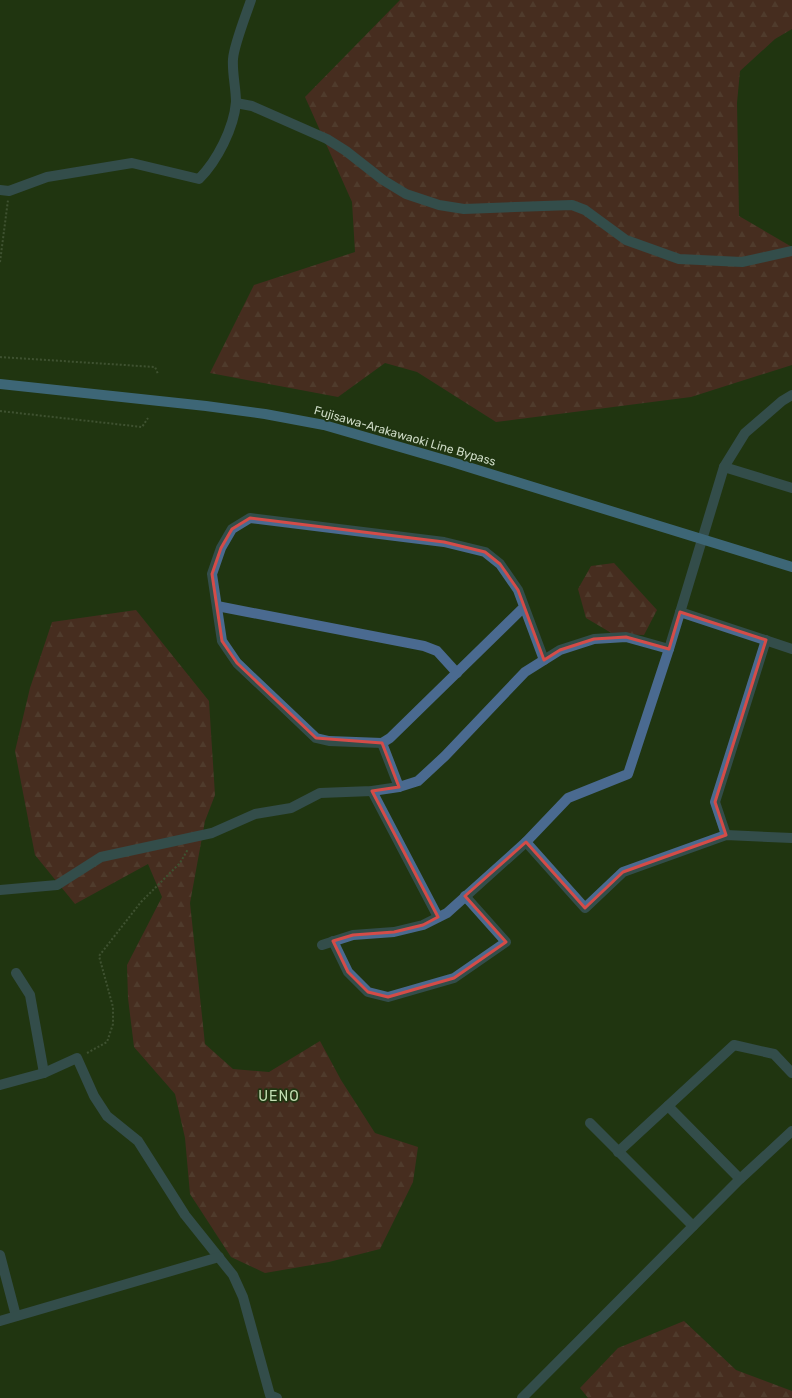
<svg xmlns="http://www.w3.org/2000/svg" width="792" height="1398" viewBox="0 0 792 1398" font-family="Rubik,sans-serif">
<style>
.forest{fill:url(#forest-firs)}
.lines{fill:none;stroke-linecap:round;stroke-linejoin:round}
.path{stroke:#637557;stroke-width:2;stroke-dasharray:2 2;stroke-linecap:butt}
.minor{stroke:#4a6a90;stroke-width:10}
.major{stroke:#5fa3f2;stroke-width:10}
.marked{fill:none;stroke:#d44c48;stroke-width:3;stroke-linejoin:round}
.labels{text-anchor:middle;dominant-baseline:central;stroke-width:3.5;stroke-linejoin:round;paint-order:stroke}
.street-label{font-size:12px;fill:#cedbc6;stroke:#203511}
.quarter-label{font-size:14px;letter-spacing:1px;fill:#c3deb3;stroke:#203511}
</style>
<defs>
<pattern id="forest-firs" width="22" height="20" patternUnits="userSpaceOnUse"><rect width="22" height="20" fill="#742432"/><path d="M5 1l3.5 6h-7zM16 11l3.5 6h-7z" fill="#87434e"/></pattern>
</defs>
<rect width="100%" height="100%" fill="#203511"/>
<g class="forest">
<polygon points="400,0 792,0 792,29 775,39 740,71 737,103 739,216 792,247 792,365 691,397 496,422 417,372 385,363 338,397 210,373 254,285 355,252 352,202 305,97"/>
<polygon points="614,563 657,610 644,635 613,634 586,618 578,589 591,566"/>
<polygon points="136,610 209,701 215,795 205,821 190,903 205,1044 233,1069 269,1072 320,1041 341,1080 375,1133 418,1147 413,1182 380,1249 329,1262 265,1273 231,1257 190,1194 185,1138 175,1094 134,1047 128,998 127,965 162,897 148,864 75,904 35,855 15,751 30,688 52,622"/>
<polygon points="684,1321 736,1370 792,1391 792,1398 588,1398 580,1388 618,1348"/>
</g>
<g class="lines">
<g class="path">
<polyline points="0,262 8,200"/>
<polyline points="0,357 155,367 158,374"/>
<polyline points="0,411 142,427 148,418"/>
<polyline points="87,1053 107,1042 113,1024 113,1007 99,956 141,902 180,863 188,849"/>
</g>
<g class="minor">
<polyline points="236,103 252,106 327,139 346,151 383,180 406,194 439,205 464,209 572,205 585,210 626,240 679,259 742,262 792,251"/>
<path d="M0,190L9,191L47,177L132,163L199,179C217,161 234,128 236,102C236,88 232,73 233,59C234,45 246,15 251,0"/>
<polyline points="724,467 792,488"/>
<polyline points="217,606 424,646 437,651 457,673"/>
<polyline points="524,607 390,738 382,743 329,741 316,738 237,663 222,641 212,574 221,548 232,529 250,518 444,542 485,552 500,564 518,590 544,660"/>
<polyline points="680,612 792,649"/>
<polyline points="382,743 399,787"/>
<polyline points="372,791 438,917"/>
<polyline points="726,835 715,802 766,640"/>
<polyline points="526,842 585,908 623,872 726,835 792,838"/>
<polyline points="0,890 57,885 101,857 212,833 255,814 291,808 320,793 372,791 399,787 418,781 445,756 525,672 560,650 594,639 626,637 669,649"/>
<polyline points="333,941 348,972 368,992 388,997 454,978 506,942 465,896"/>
<polyline points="322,945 353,935 394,932 423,925 447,913 526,842 568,798 628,774 669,649 724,467 745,433 782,401 792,395"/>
<polyline points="16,973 30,995 44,1073"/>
<polyline points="0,1085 44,1073 77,1058 94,1096 107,1116 138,1141 185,1215 233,1275 243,1297 270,1395 277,1398"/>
<polyline points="668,1106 740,1179"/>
<polyline points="590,1123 693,1226"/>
<polyline points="618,1152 734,1045 774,1054 792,1073"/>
<polyline points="0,1255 16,1316"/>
<polyline points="0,1321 219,1257"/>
<polyline points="522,1398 740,1179 792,1131"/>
</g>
<polyline class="major" points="0,384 206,406 265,414 324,425 452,462 792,567"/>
</g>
<path d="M0 0H792V1398H0ZM250,518L444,542L485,552L500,564L518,590L544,660L560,650L594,639L626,637L669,649L680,612L766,640L715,802L726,835L623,872L585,908L526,842L465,896L506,942L454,978L388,997L368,992L348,972L333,941L353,935L394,932L423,925L438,917L372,791L399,787L382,743L316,738L237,663L222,641L212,574L221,548L232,529Z" fill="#203511" fill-opacity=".55" fill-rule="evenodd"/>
<path class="marked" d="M250,518L444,542L485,552L500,564L518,590L544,660L560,650L594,639L626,637L669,649L680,612L766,640L715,802L726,835L623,872L585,908L526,842L465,896L506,942L454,978L388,997L368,992L348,972L333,941L353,935L394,932L423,925L438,917L372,791L399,787L382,743L316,738L237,663L222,641L212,574L221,548L232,529Z"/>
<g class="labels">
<g class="street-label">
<text transform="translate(405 436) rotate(16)">Fujisawa-Arakawaoki Line Bypass</text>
</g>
<g class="quarter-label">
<text x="279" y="1096">UENO</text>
</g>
</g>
</svg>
